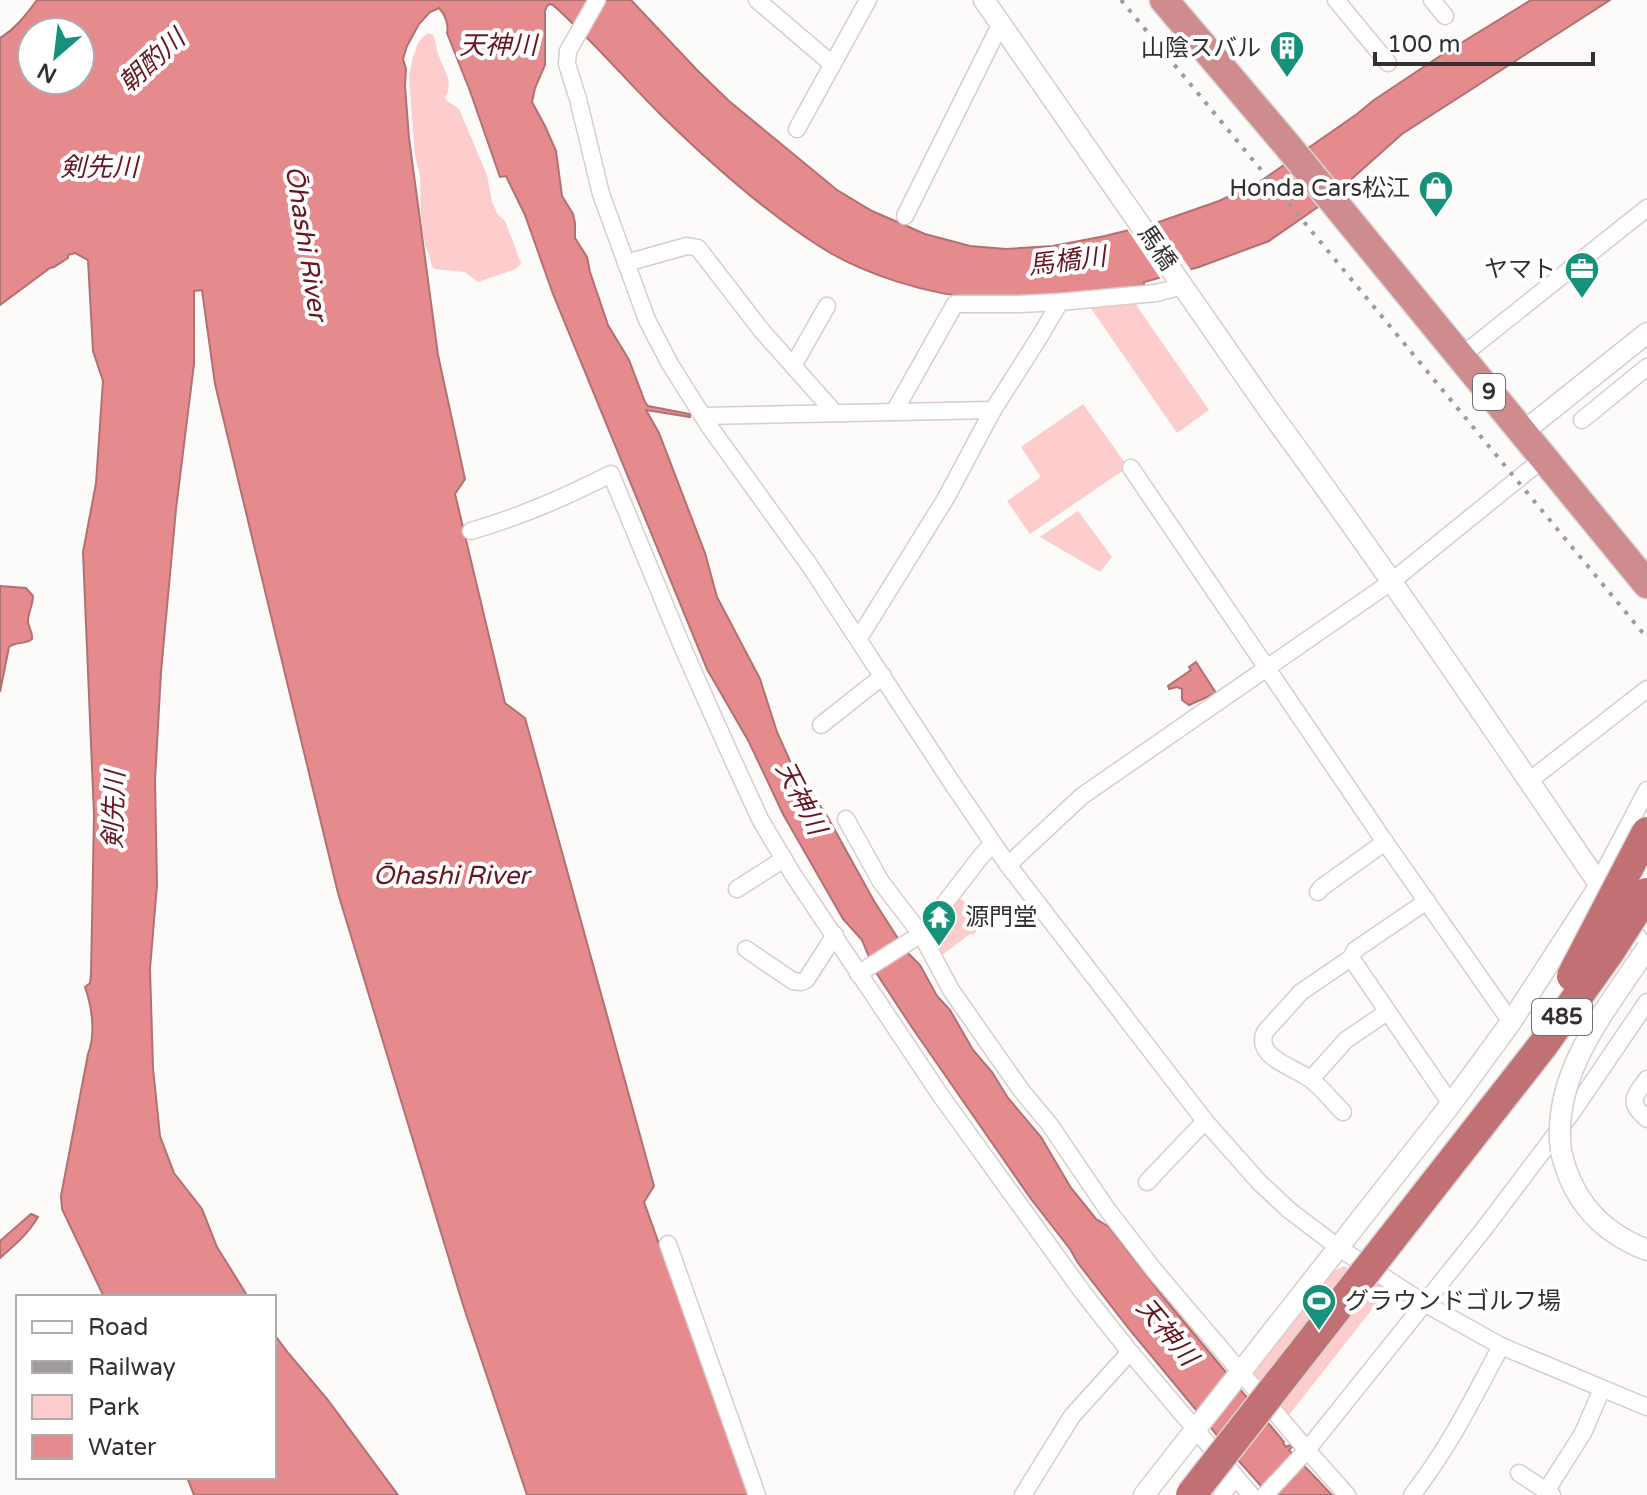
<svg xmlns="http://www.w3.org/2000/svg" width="1647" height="1495" viewBox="0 0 1647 1495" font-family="'Varela Round','Noto Sans JP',sans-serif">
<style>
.green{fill:#fdcccc}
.water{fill:#e68b8d;stroke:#b17071;stroke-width:2;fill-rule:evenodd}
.pier{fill:#fdfafa}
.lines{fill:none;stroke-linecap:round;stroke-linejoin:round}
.minor-casing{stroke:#dbcccc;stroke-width:19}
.tertiary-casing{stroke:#dbcccc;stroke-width:23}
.trunk-casing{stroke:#d7d6d5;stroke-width:31}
.minor{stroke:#fff;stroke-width:16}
.tertiary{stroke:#fff;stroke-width:20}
.trunk{stroke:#ce8c8f;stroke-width:28}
.rail{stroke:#9f9b9b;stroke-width:4;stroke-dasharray:4 8;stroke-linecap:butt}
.tertiary-bridge-casing{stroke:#dbcccc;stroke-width:23;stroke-linecap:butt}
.motorway-bridge-casing{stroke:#d7d6d5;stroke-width:33;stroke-linecap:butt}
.tertiary-bridge{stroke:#fff;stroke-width:20}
.motorway-bridge{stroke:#c17073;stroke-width:30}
.labels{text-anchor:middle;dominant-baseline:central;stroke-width:8;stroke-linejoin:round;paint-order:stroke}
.shield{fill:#fff;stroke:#726e6d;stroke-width:2}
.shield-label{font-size:22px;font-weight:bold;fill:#35302f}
.poi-label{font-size:24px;fill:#35302f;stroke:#fff;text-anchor:end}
.street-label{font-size:24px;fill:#35302f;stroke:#fff}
.water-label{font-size:26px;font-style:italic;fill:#681721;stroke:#fff}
</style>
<rect width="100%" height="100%" fill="#fdfafa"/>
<g class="green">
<path d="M428,33L433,35C436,41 436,48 438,54C443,68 455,83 445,97L446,100L459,109L487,175L492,202L498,215L505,221L521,263L516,269L478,282L465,272L435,269L432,267L429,254L425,245L421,218L420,175L415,156L410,91L409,76L413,57L418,43L423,37Z"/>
<polygon points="1134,302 1209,410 1177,433 1090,307"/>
<polygon points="1083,404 1128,467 1030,534 1007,501 1041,477 1021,447"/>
<polygon points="1078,511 1112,557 1100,572 1040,537"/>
<polygon points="960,898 986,920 973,935 970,934 937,959 929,938"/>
<polygon points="1344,1266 1388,1289 1285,1420 1250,1374 1329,1273"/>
</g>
<g class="water">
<path d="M37,0H631L697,70L729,101L837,190L872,211L925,234L970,246L1006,249L1053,246L1105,236L1153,224L1219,201L1258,183L1357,114L1374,100L1443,54L1531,0H1610L1402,134L1328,200L1269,241L1199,267L1144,282V285C1106,291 1067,294 1029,296C1013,297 996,299 980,298C929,295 862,274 819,246C764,211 707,160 660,114C624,78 591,39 553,5L550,4L547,6L545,11V65L535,88L532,102L545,126L556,151L562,196L573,214L575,223V238L587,257L590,272L608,325L629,360L645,402L648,406L690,414V417L646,410L659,433L705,553L717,597L760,679L777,732L790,761L827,816L874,901L906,951L920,965L937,996L950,1010L973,1050L992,1072L1008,1098L1041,1137L1071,1188L1096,1219L1109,1227L1165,1299L1284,1442L1283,1443L1286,1447L1292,1444L1293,1446L1289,1450L1332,1495H1269L1230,1451L1129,1329L1078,1263L1070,1249L1031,1199L911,1026L875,971L862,940L843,919L783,814L749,742L707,669L553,294L525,215L506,176L500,177L470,91L447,33C449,25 445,14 439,8L430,12L419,24L407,46L403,59L406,69L405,86L409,138L438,355L465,479L455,494L505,703L525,718L654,1186L644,1202L749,1495H527L463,1305L338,893L215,384L202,290L194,291V364L176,509L161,672L155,780L157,885L150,969L153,1068L160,1136L174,1173L202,1209L217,1247L248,1297H104L62,1209L61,1196L88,1054C96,1034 92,1007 85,987L90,983L91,974L94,815L83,552L96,483L103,381L93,351L88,260L75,253L68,255V258L54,267L50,268L0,305V38C15,29 26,15 37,0ZM32,32H80V80H32Z"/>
<path d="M0,586L26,588L33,596C33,605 28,613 28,621C28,628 33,631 32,639C25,645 16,641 9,647L0,692Z"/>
<polygon points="1196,662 1216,693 1189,705 1182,700 1182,689 1177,687 1169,689 1168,686 1191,670 1189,667"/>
<path d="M31,1214L38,1217C28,1234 15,1245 0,1258V1241Z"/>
<polygon points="274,1334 289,1354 328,1400 398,1495 194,1495 187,1477 274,1477"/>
</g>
<polygon class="pier" points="1155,219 1193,273 1162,281 1125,226"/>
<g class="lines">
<g class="minor-casing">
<g id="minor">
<polyline points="597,0 568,51 567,64 578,99 601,194 647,320 670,364 709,426 810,566 952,783 1008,865 1205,1121 1259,1182 1289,1210 1339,1248 1424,1303 1501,1346 1647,1407"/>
<polyline points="757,0 832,64"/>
<polyline points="1336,0 1388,63"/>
<polyline points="1432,0 1445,16"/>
<polyline points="797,129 868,0"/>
<polyline points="905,216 1001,23"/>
<polyline points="626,263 687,246 698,248 762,331 835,413"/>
<polyline points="1460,357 1647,208"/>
<polyline points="793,366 827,306"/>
<polyline points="894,412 955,304 1020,304 1060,302"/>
<polyline points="704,416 993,410"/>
<polyline points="1582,420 1647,367"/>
<polyline points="1131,468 1385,842 1511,1022"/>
<path d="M471,531C522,516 563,498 611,474L682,646L726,745L760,819L792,873L941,1096L1084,1294L1130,1352L1251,1495"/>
<polyline points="859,638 946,498 993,410 1040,336 1060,302 1156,293 1184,286"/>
<polyline points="821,725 883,676"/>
<polyline points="1529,781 1647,689"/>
<polyline points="846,819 881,882 921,934 951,990 1021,1090 1050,1125 1107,1209 1154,1270 1307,1450 1347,1495"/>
<polyline points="1008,865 1082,796 1391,582 1544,458"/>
<polyline points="1598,883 1647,790"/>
<polyline points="737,889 784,859"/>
<polyline points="1318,892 1321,888 1385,842"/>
<polyline points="746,949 793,981 801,982 806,980 835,935"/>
<polyline points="1351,958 1451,1104"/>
<polyline points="858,974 921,934 982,855 993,844"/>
<polyline points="1311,1079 1346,1040 1387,1012"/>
<path d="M1647,1079C1633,1098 1628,1102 1647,1119"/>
<path d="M1343,1112C1332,1101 1322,1088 1310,1079C1294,1067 1254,1057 1265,1032L1301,992L1351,958L1355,950L1427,901"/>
<polyline points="1147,1182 1205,1121"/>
<polyline points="668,1244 757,1495"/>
<polyline points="1519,1473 1546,1491"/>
<polyline points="1023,1495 1072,1416 1130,1352"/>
<polyline points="1222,1495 1235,1477"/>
<polyline points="1265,1495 1307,1450 1484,1229 1573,1111 1647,1002"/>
<path d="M1412,1495C1448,1449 1474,1397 1501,1346"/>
<polyline points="1552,1495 1546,1491 1583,1433 1602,1389"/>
</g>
</g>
<g class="tertiary-casing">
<g id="tertiary">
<path d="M984,0L1268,409C1399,587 1522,772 1647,954"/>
<polyline points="1523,432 1647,333"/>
<path d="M1561,1151C1572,1200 1600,1232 1647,1250"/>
<polyline points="1144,1495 1451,1104 1511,1022 1600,885"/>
</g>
</g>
<g class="trunk-casing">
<polyline id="trunk" points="1164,0 1287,145 1647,584"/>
</g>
<use href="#minor" class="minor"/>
<use href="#tertiary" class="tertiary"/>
<use href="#trunk" class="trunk"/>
<polyline class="rail" points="1121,0 1647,638"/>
<g class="tertiary-bridge-casing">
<path id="tertiary-bridge" d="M1561,1151C1551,1073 1607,1009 1647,948"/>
</g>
<g class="motorway-bridge-casing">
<g id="motorway-bridge">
<polyline points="1572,976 1647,832"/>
<polyline points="1191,1495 1543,1045 1610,951 1647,893"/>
</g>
</g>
<use href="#tertiary-bridge" class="tertiary-bridge"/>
<use href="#motorway-bridge" class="motorway-bridge"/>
</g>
<defs>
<g id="building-pin" transform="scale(1.8)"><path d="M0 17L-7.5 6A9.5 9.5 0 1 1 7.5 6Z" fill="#159279" stroke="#fff"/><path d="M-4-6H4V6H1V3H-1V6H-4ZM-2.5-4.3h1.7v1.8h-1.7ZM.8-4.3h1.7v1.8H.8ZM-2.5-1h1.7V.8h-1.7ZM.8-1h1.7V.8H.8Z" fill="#fff"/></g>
<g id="shop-pin" transform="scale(1.8)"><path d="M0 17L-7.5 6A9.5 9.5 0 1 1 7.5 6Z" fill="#159279" stroke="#fff"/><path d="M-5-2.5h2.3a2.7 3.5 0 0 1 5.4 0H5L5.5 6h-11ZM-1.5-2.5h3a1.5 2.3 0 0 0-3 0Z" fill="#fff"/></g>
<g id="office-pin" transform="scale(1.8)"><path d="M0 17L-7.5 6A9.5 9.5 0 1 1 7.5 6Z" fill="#159279" stroke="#fff"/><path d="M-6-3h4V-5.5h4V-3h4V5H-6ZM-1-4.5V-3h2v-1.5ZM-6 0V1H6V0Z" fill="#fff"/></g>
<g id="temple-pin" transform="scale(1.8)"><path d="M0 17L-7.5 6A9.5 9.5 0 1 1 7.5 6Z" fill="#159279" stroke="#fff"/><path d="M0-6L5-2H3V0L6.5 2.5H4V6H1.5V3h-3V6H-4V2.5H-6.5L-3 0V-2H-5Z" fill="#fff"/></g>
<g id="stadium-pin" transform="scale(1.8)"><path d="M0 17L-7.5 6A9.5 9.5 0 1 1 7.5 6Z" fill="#159279" stroke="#fff"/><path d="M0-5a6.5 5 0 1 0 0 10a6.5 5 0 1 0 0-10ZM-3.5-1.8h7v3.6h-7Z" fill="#fff"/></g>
</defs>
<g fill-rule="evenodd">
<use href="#building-pin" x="1287" y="48"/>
<use href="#shop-pin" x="1436" y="188"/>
<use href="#office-pin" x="1582" y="269"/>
<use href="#temple-pin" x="939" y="917"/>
<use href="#stadium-pin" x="1319" y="1301"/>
</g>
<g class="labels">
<g class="shield">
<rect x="1473" y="374" width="32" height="36" rx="6"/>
<rect x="1532" y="999" width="60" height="36" rx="6"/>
</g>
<g class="shield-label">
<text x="1489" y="392">9</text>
<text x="1562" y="1017">485</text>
</g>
<g class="poi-label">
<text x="1261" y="48">山陰スバル</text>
<text x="1410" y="188">Honda Cars松江</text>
<text x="1556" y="269">ヤマト</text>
<text x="965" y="917" text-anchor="start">源門堂</text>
<text x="1345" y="1301" text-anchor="start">グラウンドゴルフ場</text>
</g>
<g class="street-label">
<text transform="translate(1157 248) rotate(56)">馬橋</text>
</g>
<g class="water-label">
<text x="498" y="45">天神川</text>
<text transform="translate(152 61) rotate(-42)">朝酌川</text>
<text x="99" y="167">剣先川</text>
<text transform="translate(306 243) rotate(81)">Ōhashi River</text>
<text transform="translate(1067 261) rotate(-7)">馬橋川</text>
<text transform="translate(801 798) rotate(63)">天神川</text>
<text transform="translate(114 810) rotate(-88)">剣先川</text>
<text x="451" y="875">Ōhashi River</text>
<text transform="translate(1167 1332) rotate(50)">天神川</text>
</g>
</g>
<rect x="16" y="1295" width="260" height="184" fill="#ffffff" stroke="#aeacac" stroke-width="2"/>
<rect x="32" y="1321" width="40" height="12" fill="#ffffff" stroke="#aeacac" stroke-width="2"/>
<text x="88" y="1335" font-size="24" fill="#35302f">Road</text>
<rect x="32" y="1361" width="40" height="12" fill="#9f9b9b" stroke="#aeacac" stroke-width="2"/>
<text x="88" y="1375" font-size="24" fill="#35302f">Railway</text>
<rect x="32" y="1395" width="40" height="24" fill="#fdcccc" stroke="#aeacac" stroke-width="2"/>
<text x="88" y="1415" font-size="24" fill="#35302f">Park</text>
<rect x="32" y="1435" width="40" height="24" fill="#e68b8d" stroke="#aeacac" stroke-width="2"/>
<text x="88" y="1455" font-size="24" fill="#35302f">Water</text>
<g transform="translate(56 56) rotate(208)"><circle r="38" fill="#ffffff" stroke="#aeacac" stroke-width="2"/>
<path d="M0-6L14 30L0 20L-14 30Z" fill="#159279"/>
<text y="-12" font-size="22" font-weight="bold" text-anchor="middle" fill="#35302f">N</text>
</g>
<path d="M1375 52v12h218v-12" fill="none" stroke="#35302f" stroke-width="4"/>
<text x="1387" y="52" font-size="24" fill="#35302f" stroke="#ffffff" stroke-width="6" paint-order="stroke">100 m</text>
</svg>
